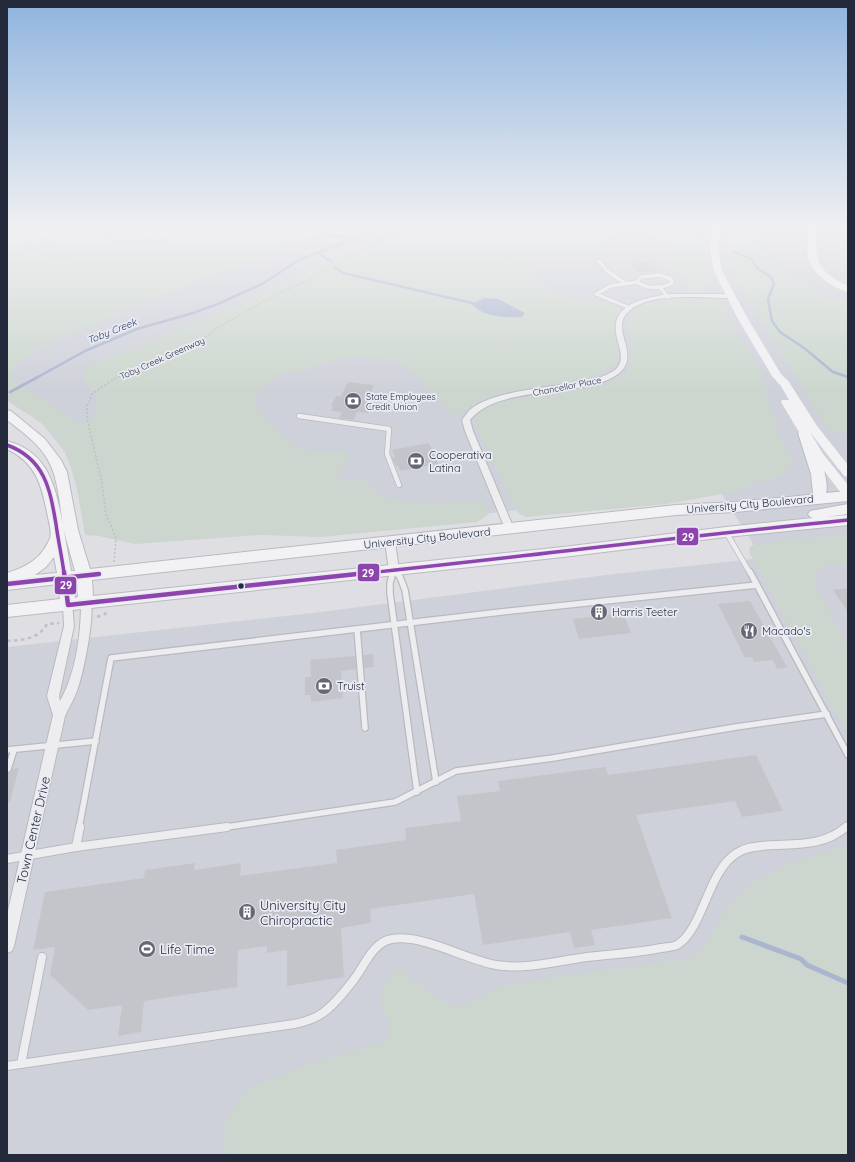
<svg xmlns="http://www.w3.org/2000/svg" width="855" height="1162" viewBox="0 0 855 1162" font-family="Quicksand,sans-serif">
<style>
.built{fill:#cfd1da}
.green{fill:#ccd6ce}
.water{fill:#aab5d0}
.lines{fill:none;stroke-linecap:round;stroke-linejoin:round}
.stream-far2{stroke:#aab5d0;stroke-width:2.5}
.stream-far1{stroke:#aab5d0;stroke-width:3}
.stream{stroke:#aab5d0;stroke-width:5}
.building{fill:#c4c5ca}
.lane-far3-casing{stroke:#b9babf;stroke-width:5}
.lane-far2-casing{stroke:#b9babf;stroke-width:6}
.lane-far1-casing{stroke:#b9babf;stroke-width:8}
.lane-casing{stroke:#b9babf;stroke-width:10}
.street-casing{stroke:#b9babf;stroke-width:2}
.primary-casing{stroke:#babbc1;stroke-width:2}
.path-far1{stroke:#bfbfc5;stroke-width:1.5;stroke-dasharray:2 2;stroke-linecap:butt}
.path{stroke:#bfbfc5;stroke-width:2.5;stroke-dasharray:3.5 3.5;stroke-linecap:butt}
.lane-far3{stroke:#ededf0;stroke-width:3.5}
.lane-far2{stroke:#ededf0;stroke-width:4.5}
.lane-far1{stroke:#ededf0;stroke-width:5.5}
.lane{stroke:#ededf0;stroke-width:8}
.street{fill:#ededf0;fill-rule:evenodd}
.secondary{fill:#f2f2f4;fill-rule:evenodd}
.primary{fill:#f2f2f4;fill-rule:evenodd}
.bus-1-far1-casing{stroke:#eaecf4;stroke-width:6}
.bus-1-casing{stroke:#eaecf4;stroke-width:8}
.bus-1-far1{stroke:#8e44ad;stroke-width:3.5}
.bus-1{stroke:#8e44ad;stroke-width:4.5}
.bus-dot{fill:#25293c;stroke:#eaecf4;stroke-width:1.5}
.labels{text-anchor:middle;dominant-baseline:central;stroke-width:3.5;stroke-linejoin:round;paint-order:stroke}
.far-street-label{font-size:9px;fill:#25293c;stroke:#eaecf4}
.far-poi-label{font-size:9px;fill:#25293c;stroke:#eaecf4;text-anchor:start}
.far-water-label{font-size:10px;font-style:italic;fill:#2e4071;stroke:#eaecf4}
.poi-label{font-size:11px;fill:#25293c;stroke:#eaecf4;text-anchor:start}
.street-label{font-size:11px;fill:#25293c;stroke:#eaecf4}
.near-street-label{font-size:13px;fill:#25293c;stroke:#eaecf4}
.near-poi-label{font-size:13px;fill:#25293c;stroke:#eaecf4;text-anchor:start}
.line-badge{stroke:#eaecf4;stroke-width:1.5}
.badge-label{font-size:11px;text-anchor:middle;font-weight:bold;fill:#fff}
</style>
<rect width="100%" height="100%" fill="#dedee3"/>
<polygon class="built" points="9,229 848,229 848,1136 828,1155 7,1155 7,647 313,613 606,575 762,558 721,493 537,508 445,518 135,539 7,380 7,231"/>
<g class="green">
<path d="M7,229H328C251,260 173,290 97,323C73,334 26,352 10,372L14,382L42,398L75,422L84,423L93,419L97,411L96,396L85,382L83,373L92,366L225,310L355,248L400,234L408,229H490L499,234L510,236L552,229H624V230L612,235L607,240V248L601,251L542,254C536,256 528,257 530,265C533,281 560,297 575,300C582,301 589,299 596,299C604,299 616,306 622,310C621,315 616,318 615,323C613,335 622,349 618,360C609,382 518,388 493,395C480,398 468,408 457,416L453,415L405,365L391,360L358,356L338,358L303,371L281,373L260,390L255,400C264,417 283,442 302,449C315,454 332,451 346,452L351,457C348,465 340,467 337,475L346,482L357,481L360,477H366C370,484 374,493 381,496C402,506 456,502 480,501L484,503L488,515L477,522L320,537L261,535L135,544L99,536L85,535C79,503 76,465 56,438C46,423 22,411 7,401Z"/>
<path d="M646,229H706C702,248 706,265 714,283L705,286L701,292L690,290L686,286L684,277L672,270L677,265L676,258L658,235Z"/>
<polygon points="732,229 754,229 753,233 767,258 796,280 826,296 848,302 848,431 831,433 741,289 725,250"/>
<polygon points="714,299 720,302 761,374 780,437 793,462 793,466 783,475 733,492 667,504 526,517 518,513 475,425 474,419 477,412 487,406 512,400 596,387 615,380 627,372 632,362 633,352 626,329 629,318 637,308 648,303 666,300"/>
<polygon points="848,534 848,566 828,564 816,572 815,583 848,647 848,735 749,552 750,546 756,544"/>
<polygon points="848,846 848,1155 225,1155 224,1127 237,1102 255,1086 294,1070 387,1040 391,1031 379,996 392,971 400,970 446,1003 459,1007 501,987 548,978 687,959 701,952 725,910 752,882 797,861"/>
</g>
<path class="water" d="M484,298L498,299L525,313L522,317C507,318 482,317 472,304Z"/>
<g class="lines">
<g class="stream-far2">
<polyline points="314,229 333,236 360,237"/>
<polyline points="688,229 701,236"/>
<polyline points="734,252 752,259 757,268 771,277 774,284 768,299 772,321 780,332 804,348 833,372 848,377"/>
<polyline points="318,253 332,262"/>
<polyline points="335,267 343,273 476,304"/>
<polyline points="36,378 85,351 137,329 193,313 218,304 262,284 299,260 378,229"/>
</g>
<polyline class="stream-far1" points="10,392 38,377"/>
<polyline class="stream" points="742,937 801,959 807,965 848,983"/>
</g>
<g class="building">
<polygon points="652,262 659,271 637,272 631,263"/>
<polygon points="348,382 374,385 370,397 375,397 368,413 357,412 354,420 339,418 342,412 331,411 333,406 331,406 336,396 341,396"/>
<polygon points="429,443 438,464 400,471 398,466 396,466 392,457 395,457 392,450"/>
<polygon points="848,588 848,612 833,590"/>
<polygon points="750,601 787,667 777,669 773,660 754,662 752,657 745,658 718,604"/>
<polygon points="623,613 631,633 579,639 573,619"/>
<polygon points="373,654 374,667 364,668 363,655"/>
<polygon points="355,656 356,669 341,671 343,698 311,702 311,695 305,695 305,677 311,677 310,660"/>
<polygon points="756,755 783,811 742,817 735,801 636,815 672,918 591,930 595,945 574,948 570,932 483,945 474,894 370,909 371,923 341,928 344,977 287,986 287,950 267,953 267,946 238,950 237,987 144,1001 141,1032 118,1036 122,1005 88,1010 50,975 55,947 33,950 45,892 144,878 145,870 195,863 194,870 241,863 240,876 337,863 336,850 406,840 405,828 461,821 457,796 500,791 498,781 605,767 608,775"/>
<polygon points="19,768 10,802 7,802 7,773 11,772 13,769"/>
</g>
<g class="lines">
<g class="lane-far3-casing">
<g id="lane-far3">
<polyline points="599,261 607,271 625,283"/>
<path d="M660,275L671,279L672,283C661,289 647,289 637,282L641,277Z"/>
<polyline points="659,286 668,297"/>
<polyline points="630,308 596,294 611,286 637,282"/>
</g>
</g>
<g class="lane-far2-casing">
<g id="lane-far2">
<polyline points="299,416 389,429 387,454 399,485"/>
<polyline points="726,532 750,573"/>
<polyline points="393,573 394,570 397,573"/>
</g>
</g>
<g class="lane-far1-casing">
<g id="lane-far1">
<polyline points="393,572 390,583 390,593 417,792"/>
<polyline points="396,572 400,577 405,590 436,782"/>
<polyline points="750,572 848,755"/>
<polyline points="357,629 365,728"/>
<polyline points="7,750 96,741"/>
<polyline points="8,769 14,750"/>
<polyline points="79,828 111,658 501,612 757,585"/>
<polyline points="220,828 395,802 456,771 553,758 736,727 827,714"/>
<polyline points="844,828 848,825"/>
</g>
</g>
<g class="lane-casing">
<g id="lane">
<polyline points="76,847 80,827"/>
<polyline points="7,859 76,847 227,827"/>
<polyline points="21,1064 42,957"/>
<path d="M7,1066L294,1024C305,1022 315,1019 324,1012C336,1003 346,990 355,978C365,965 373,942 392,939C423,934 464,959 496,965C526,970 557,961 587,957C612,954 637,953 661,948C666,947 673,947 677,945C703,930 708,870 737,853C744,848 753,847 762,846C791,843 822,848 846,827"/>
</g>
</g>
<g class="street-casing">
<g id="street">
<path d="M670,294H731L734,296L731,298C702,298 649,291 628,312C607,332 652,363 605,381C568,396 496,387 470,420L473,431L514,529L512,531H506L465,431L462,420C465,416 468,411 472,408C496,391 545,388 574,383C583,382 593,381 601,377C608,374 617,371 620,363C623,353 617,342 616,333C611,303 648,297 670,294Z"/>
<polygon points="390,539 395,542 399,570 397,573 391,573 389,570 385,542"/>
<path d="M86,598L90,599C96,612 83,676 77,691C74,699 69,707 65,716L14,946L12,951L7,953V915L53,715L47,696L64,626L63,605L64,602H72L74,626L59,696L60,701C76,673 81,634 81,602L82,599Z"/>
</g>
</g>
<g class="primary-casing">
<g id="primary">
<path d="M7,410L11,411L45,439L61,460L67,472L78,530L90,569L676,505L735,502L809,495L813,493L811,474L798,433L800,430H808L810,433C816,449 830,477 826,493L848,491V501L735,512L676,515L92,580L93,596L563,547L726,527L813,518L810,517L808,514L810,511L848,504V514L825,517L848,515V525L726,537L563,557L7,617V605L60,599L58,584L7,590V573C27,567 42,558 50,538C52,532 49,523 48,517C42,487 37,463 7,449V441C49,452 56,488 63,526C60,507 58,478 49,462C40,444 22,432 7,420ZM64,531L75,571H71ZM54,557L57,573L35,575L46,567ZM73,582H77L78,597L75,598Z"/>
<polygon points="846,466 848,466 848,476 843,475 840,470 841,467"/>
</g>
</g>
<g class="path-far1">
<polyline points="39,229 29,237 26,243 29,249 48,253 65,260 68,257 67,254 43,246 48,235 54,229"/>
<path d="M88,229L82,234L110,236L113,241C129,243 145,238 162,241L174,234L213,232L216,229"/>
<polyline points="114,562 116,538 106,514 101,478 87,419 87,406 92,394 114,379 201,341 219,327 257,305 288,289 310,280 329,267 404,229"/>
</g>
<g class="path">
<polyline points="97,617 105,614 107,611"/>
<path d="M7,641C23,640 39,639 47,624L59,623"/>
</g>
<use href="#lane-far3" class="lane-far3"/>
<use href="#lane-far2" class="lane-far2"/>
<use href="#lane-far1" class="lane-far1"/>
<use href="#lane" class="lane"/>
<use href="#street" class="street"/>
<g class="secondary">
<polygon points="712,229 720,229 718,248 722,271 748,319 781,374 789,382 817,426 848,465 848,477 844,476 810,432 823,454 848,485 848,498 844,497 815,459 781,402 782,400 789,400 781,386 772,376 738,319 714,271 710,248"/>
<path d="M808,229H816C816,262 816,270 848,286V292C834,288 814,276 809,261C806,251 808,239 808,229Z"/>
</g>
<use href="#primary" class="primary"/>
<g class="bus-1-far1-casing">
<g id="bus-1-far1">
<path d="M7,445C45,459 50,489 56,524C58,540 62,557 64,573"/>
<path d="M367,573C527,556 687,536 848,520"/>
</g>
</g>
<g class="bus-1-casing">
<g id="bus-1">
<polyline points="64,572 68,605 376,572"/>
<polyline points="7,584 99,574"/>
</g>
</g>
<use href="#bus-1-far1" class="bus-1-far1"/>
<use href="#bus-1" class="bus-1"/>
</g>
<linearGradient id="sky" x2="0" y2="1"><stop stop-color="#8fb4de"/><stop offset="0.58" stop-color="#f0f0f2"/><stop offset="1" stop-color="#f0f0f2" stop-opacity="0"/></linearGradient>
<rect width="855" height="392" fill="url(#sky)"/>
<defs>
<g id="bank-disc" transform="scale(0.9)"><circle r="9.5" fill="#666876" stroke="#eaecf4"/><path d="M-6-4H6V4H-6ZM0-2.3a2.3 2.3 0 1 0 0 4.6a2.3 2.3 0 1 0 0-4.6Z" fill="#fff"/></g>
<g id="building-disc" transform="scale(0.9)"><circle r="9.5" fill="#666876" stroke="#eaecf4"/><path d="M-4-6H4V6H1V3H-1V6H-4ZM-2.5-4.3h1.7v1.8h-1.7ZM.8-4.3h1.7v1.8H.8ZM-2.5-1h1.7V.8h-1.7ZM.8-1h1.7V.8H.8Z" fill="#fff"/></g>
<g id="restaurant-disc" transform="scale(0.9)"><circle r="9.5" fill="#666876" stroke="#eaecf4"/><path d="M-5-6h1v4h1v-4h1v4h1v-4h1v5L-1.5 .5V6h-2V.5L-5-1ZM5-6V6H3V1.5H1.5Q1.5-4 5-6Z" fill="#fff"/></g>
<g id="stadium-disc" transform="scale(0.9)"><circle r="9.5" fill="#666876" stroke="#eaecf4"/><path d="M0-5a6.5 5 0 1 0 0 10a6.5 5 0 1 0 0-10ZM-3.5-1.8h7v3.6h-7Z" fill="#fff"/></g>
</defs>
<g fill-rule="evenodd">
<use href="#bank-disc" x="353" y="401"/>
<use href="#bank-disc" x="416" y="461"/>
<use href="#building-disc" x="599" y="612"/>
<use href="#restaurant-disc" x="749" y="631"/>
<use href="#bank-disc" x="324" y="686"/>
<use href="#building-disc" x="247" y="912"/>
<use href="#stadium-disc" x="147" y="949"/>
</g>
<circle class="bus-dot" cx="241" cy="586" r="3.5"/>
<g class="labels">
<g class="far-street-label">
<text transform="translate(162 358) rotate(-24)">Toby Creek Greenway</text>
<text transform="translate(567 386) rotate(-11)">Chancellor Place</text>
</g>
<g class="far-poi-label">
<text x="366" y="396">State Employees<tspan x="366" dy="10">Credit Union</tspan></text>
</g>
<g class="far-water-label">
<text transform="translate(112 331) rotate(-22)">Toby Creek</text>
</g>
<g class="poi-label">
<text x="429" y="455">Cooperativa<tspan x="429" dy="13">Latina</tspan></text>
<text x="612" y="612">Harris Teeter</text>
<text x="762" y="631">Macado's</text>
<text x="337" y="686">Truist</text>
</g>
<g class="street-label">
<text transform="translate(750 504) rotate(-5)">University City Boulevard</text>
<text transform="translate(427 538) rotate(-6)">University City Boulevard</text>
</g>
<g class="near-street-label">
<text transform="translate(33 830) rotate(-77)">Town Center Drive</text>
</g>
<g class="near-poi-label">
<text x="260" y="905">University City<tspan x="260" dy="15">Chiropractic</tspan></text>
<text x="160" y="949">Life Time</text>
</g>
</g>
<g class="line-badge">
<rect x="676" y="527" width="23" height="19" rx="4" fill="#8e44ad"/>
<rect x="357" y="563" width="23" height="19" rx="4" fill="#8e44ad"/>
<rect x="54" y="576" width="23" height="19" rx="4" fill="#8e44ad"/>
</g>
<g class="badge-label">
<text x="688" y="541">29</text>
<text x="368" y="577">29</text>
<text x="66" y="589">29</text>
</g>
<rect width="855" height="1162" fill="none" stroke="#25293c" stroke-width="16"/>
</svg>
